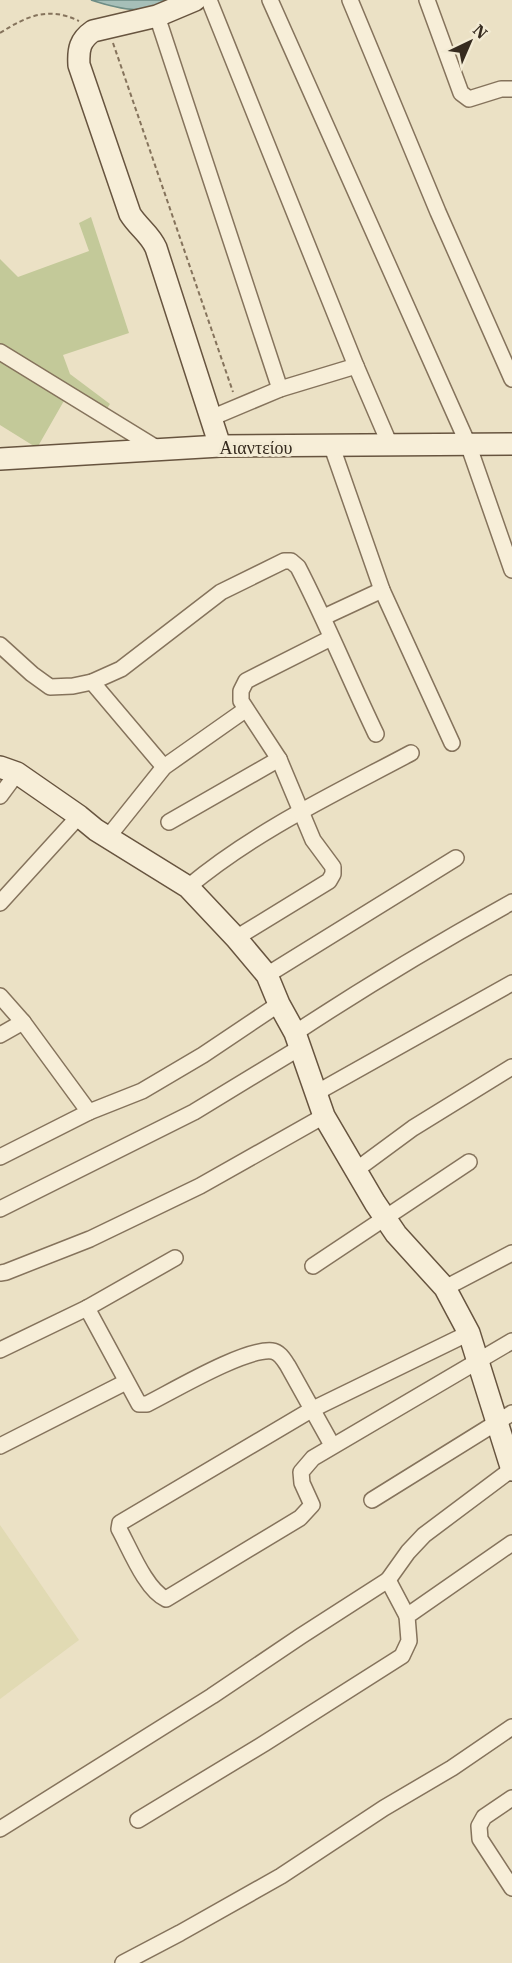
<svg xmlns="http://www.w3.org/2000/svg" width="512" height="1963" viewBox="0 0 512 1963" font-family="'IBM Plex Serif',serif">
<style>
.farmland{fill:#e1dab3}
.green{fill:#c3c999}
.water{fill:#a6bfb8;stroke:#6e8d85;stroke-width:1.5}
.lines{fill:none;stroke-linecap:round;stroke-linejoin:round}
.street-casing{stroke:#85735c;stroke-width:18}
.secondary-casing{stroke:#67543f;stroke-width:24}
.path{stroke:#85735c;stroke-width:2;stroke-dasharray:4.5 3;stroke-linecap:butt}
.street{stroke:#f7eed8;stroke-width:15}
.secondary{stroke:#f7eed8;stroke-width:21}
.labels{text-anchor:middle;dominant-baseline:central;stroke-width:6;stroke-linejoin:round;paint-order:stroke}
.street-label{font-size:18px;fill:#362b1f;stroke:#f3ebd4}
</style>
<rect width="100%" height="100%" fill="#ebe1c5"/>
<polygon class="farmland" points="0,1525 79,1640 0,1699"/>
<polygon class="green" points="91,217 129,333 63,355 70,374 110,404 104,413 69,392 37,448 0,425 0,259 18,277 89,251 79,223"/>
<path class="water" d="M91,0H177C143,14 125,11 91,0Z"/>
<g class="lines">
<g class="street-casing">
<g id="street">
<polyline points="209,0 356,366 390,445"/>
<polyline points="270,0 468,444 512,570"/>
<polyline points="350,0 438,212 512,379"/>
<polyline points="427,0 461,93 469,99 501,89 512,89"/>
<polyline points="157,16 280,389"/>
<polyline points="0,352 158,449"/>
<polyline points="211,418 280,389 356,366"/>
<polyline points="332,447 382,590 452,743"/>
<polyline points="324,617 382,590"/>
<path d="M0,645L32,674L50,687L73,686L92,682L121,669L221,592L284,561H291L298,567C326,621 349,678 376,734"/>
<polyline points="92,682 164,767"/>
<polyline points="0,796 17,773"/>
<polyline points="169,822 279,759"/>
<polyline points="108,837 164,767 245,710"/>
<path d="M188,887C255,831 334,794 411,753"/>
<polyline points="0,903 79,816"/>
<polyline points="236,938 329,881 333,874 333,867 313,840 279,759 241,701 241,691 246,681 331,638"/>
<polyline points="267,975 456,858"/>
<polyline points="0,996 23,1022 89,1112 142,1091 203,1055 279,1004"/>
<path d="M295,1033C366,986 438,943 512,902"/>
<polyline points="0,1035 23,1022"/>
<polyline points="316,1093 512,983"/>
<polyline points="0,1157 89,1112"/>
<polyline points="356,1170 413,1128 512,1067"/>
<polyline points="0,1209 194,1112 301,1047"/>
<polyline points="313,1266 469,1162"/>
<polyline points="0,1273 6,1272 90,1239 200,1186 324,1116"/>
<polyline points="445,1288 512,1253"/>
<path d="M87,1308L139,1404H147C173,1391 245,1348 272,1351C280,1352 284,1360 288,1366L332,1445"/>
<path d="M469,1333L311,1410L120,1523L119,1529C130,1549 146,1590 166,1599L300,1518L312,1505L302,1483L301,1472L313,1458L512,1341"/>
<polyline points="0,1350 87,1308 175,1258"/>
<polyline points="0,1446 126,1382"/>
<polyline points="372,1500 512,1413"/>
<polyline points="388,1580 407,1616"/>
<polyline points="512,1798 484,1817 479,1826 480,1839 512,1888"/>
<polyline points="138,1820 265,1743 402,1656 409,1641 407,1616 512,1543"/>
<polyline points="0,1829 212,1696 301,1636 388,1580 408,1552 424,1535 512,1469"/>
<polyline points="123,1963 180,1933 281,1876 384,1808 452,1768 512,1727"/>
</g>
</g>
<g class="secondary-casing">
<g id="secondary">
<path d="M195,0L157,16L93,31C80,40 78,49 79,65L130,214C138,227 150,234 156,248L220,446"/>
<polyline points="0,459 220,446 512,444"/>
<polyline points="0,767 17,773 79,816 96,830 188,887 236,938 267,975 279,1004 295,1033 324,1116 375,1203 396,1234 445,1288 469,1333 512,1470"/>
</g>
</g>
<g class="path">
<path d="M0,33C27,16 48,6 79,21"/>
<polyline points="113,43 233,392"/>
</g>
<use href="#street" class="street"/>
<use href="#secondary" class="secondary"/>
</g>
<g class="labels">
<g class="street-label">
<text x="256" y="447">Αιαντείου</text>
</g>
</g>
<g transform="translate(470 42) rotate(44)" stroke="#f3ebd4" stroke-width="4.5" paint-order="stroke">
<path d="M0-4.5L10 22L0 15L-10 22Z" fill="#362b1f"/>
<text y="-9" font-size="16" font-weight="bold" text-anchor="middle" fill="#362b1f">N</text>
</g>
</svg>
